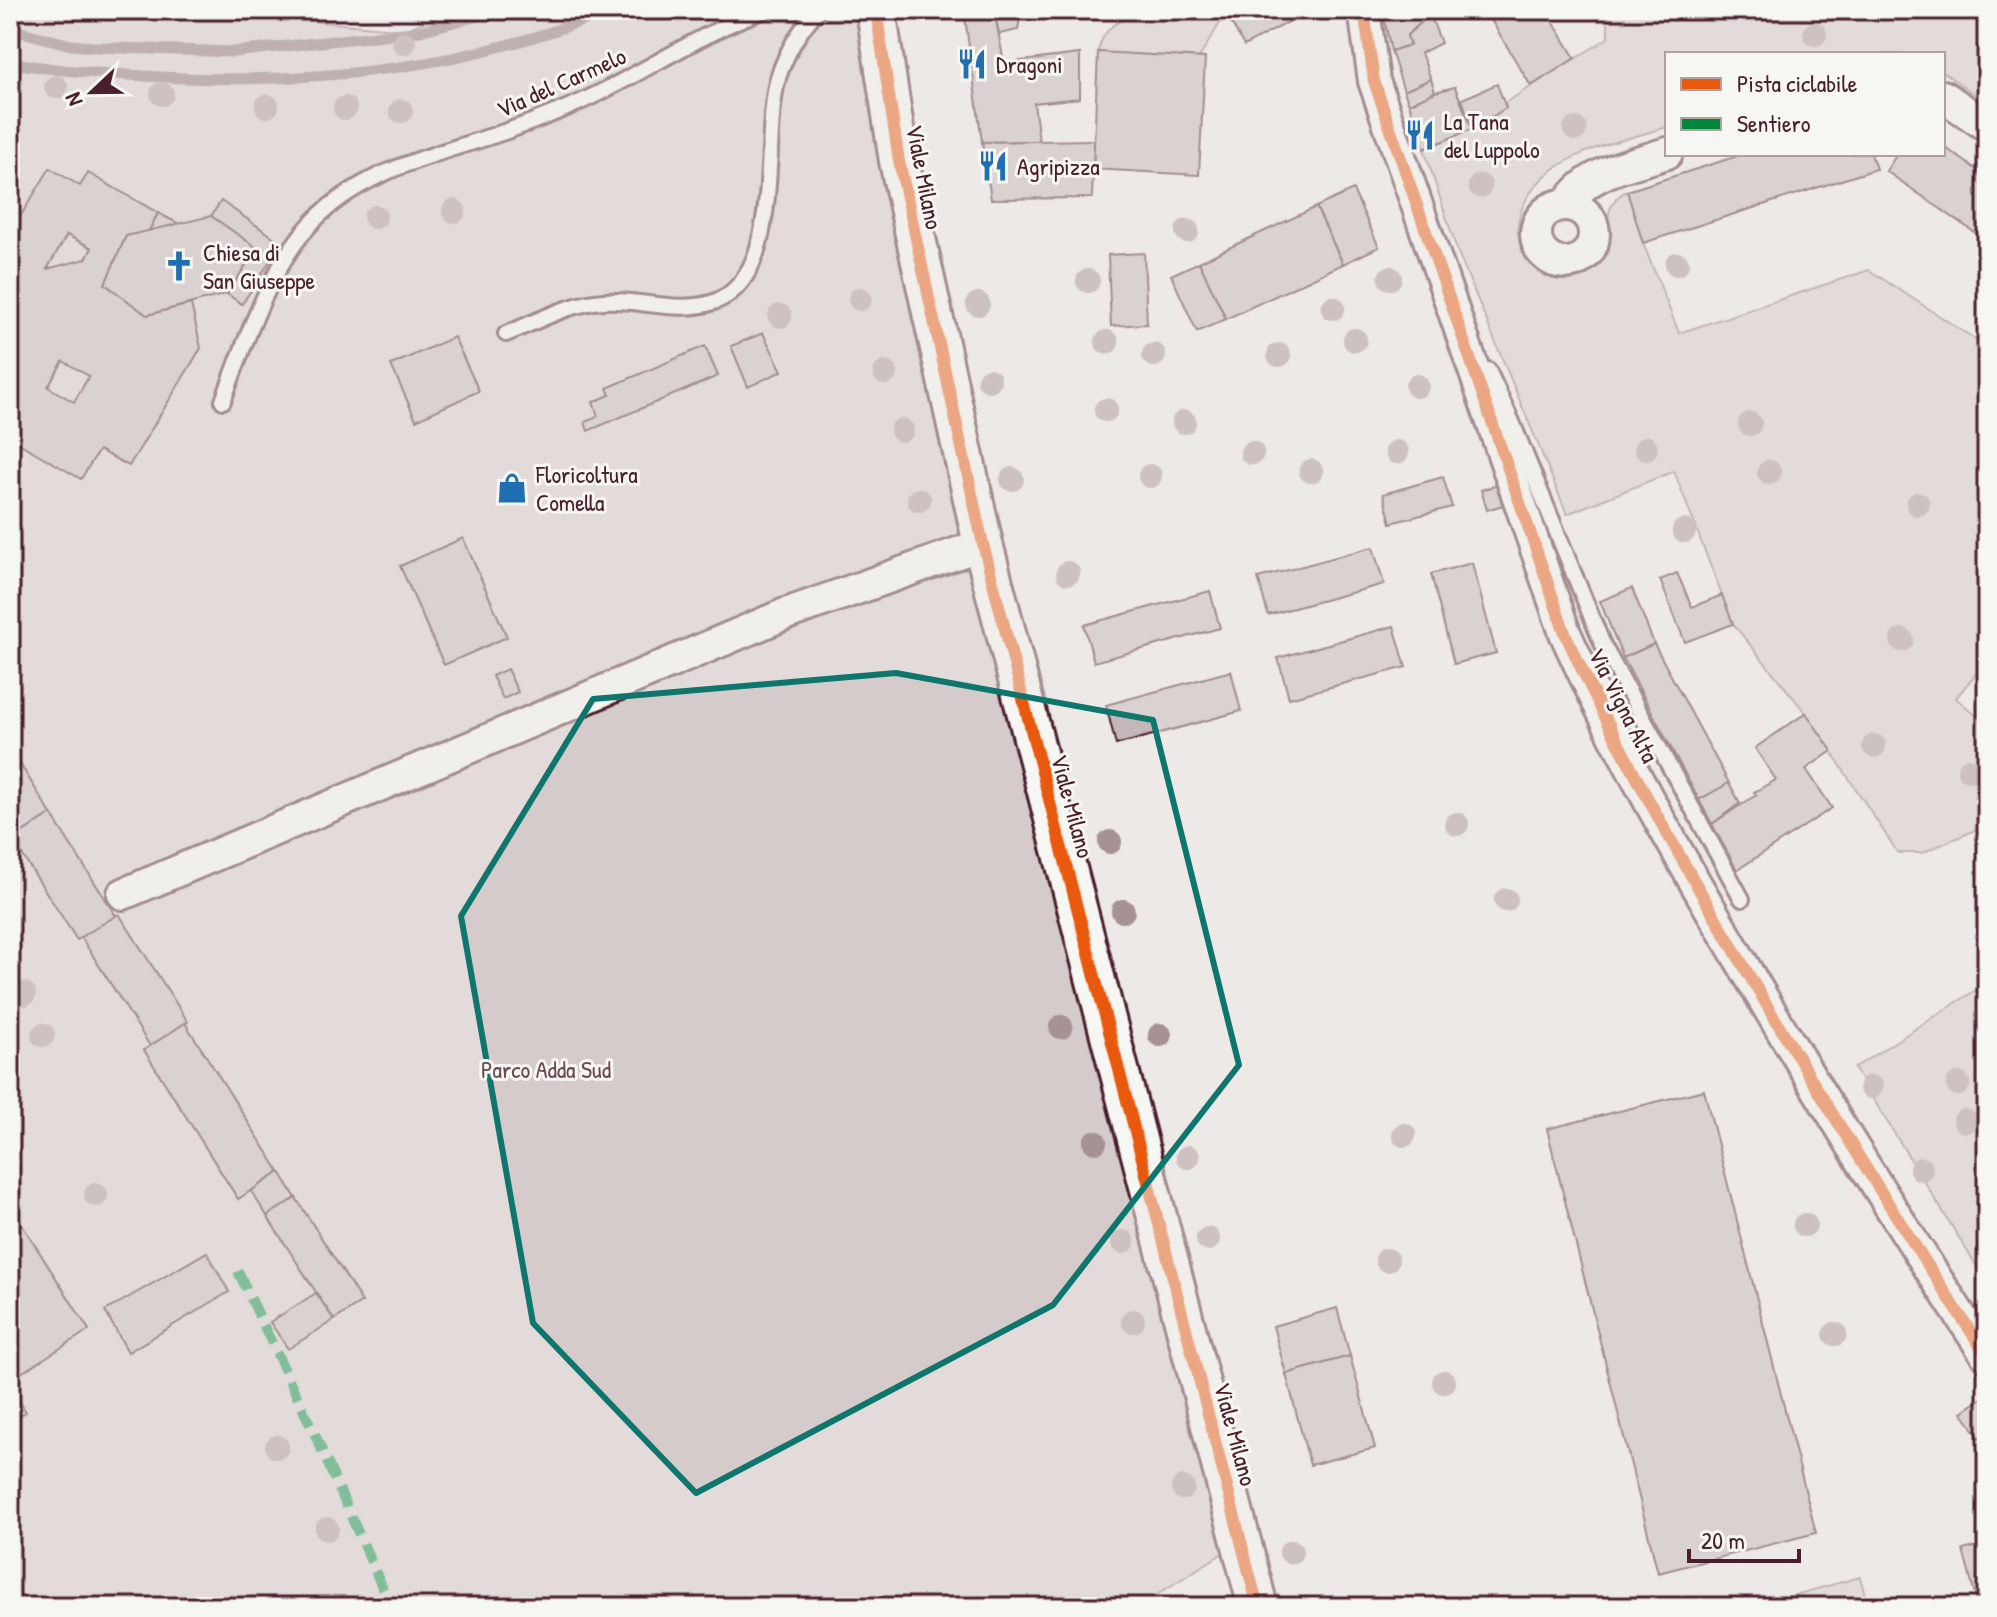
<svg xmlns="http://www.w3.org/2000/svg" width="1997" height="1617" viewBox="0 0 1997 1617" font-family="'Patrick Hand',sans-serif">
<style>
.green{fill:#d4cbca;stroke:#8f757a;stroke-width:2}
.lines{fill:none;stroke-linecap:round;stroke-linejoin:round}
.stream{stroke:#886e73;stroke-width:11}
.building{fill:#c4b7b7;stroke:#4a1f2b;stroke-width:2;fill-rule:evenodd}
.service-casing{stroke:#4a1f2b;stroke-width:20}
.minor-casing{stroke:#4a1f2b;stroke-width:36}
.tertiary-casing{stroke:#4a1f2b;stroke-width:44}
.service{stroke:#f6f6f2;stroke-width:14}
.minor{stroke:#f6f6f2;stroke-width:30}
.tertiary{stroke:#f6f6f2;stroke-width:38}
.quiet{stroke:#00873e;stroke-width:10;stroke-dasharray:20 10;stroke-linecap:butt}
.cycleway-casing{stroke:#f6f6f2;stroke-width:17}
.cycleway{stroke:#e8590c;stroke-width:12}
.tree{fill:#a69295}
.marked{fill:none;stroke:#0f766e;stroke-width:6;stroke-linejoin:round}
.labels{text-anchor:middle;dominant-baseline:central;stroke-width:6;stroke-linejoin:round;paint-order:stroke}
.poi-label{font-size:24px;fill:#4a1f2b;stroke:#f6f6f2;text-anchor:start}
.street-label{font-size:24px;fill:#4a1f2b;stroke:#f6f6f2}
.park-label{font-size:24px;fill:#6c4a53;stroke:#f6f6f2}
</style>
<rect width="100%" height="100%" fill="#ece9e6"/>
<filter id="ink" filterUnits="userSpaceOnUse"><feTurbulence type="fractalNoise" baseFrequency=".0125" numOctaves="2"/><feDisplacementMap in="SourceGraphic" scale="16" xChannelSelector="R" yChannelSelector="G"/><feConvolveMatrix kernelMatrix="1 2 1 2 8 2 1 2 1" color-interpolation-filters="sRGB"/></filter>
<g filter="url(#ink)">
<g class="green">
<polygon points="10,10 194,10 405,30 452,10 859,10 864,61 964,540 1223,1553 1137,1607 10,1607"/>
<path d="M1148,10H1232L1226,13L1199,58L1098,52C1104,22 1123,20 1148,10Z"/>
<path d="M1608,10H1981L1987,12V103L1943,72V54H1667V127C1626,140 1575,148 1543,178C1529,191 1516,213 1518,233C1521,260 1549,282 1575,277C1631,265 1587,208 1627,191L1643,243L1679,333L1869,270L1987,347V660L1956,698L1987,725V825L1922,853H1898L1806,713L1733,624L1674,471L1567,514L1457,250L1424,149L1472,129L1506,108L1505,103L1608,38Z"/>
<polygon points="1987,983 1987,1283 1854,1068"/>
<polygon points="1860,1577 1868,1607 1774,1607 1773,1601"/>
</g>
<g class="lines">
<g class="stream">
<polyline points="10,29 71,45 93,47 234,52 420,31 500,10"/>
<path d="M10,62C54,71 98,73 143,76C301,86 463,71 610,10"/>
</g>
</g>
<g class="building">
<polygon points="964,10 994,10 1004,63 1080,54 1080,98 1034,103 1039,141 982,142"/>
<polygon points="994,10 1021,11 1018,30 999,34"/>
<polygon points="1232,10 1286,10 1292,20 1244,46 1226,13"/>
<polygon points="1388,10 1442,10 1442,11 1430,15 1407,35 1410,45 1391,51 1383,13"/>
<polygon points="1485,10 1546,10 1575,58 1531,86"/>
<polygon points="1430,15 1441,43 1421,53 1431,79 1404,91 1391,51 1410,45 1407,35"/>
<polygon points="1098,52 1205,58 1199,175 1093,169"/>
<polygon points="1431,79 1435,92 1409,104 1404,91"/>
<polygon points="1497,84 1506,108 1472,129 1462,99"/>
<polygon points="1455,87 1472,129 1424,149 1409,104 1435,92"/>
<polygon points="1094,140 1092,198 991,199 982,142"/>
<polygon points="1943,146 1987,177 1987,241 1886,171 1897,154 1943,154"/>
<polygon points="1744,154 1871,154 1876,169 1643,243 1627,191"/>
<path d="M50,168L80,186L88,173L158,213L149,231L126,236L105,284L147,315L191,304L201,348L129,466L99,450L81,479L10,438V233ZM67,235L92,248L86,259L47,269ZM63,361L89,376L74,402L48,387Z"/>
<polygon points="1353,190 1379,247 1343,264 1316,207"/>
<polygon points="221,201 282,243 242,304 227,294 257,248 211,216"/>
<polygon points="1316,207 1343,264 1226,319 1199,262"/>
<polygon points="158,213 179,224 149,231"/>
<polygon points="211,216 257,248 227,294 147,315 105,284 126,236"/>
<polygon points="1144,253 1147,324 1111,326 1108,255"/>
<polygon points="1199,262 1226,319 1197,332 1171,275"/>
<polygon points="763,333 782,371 748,387 731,346"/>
<polygon points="454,337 479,391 416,420 391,365"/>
<polygon points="705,346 718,376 588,431 585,422 598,416 593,402 610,395 607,388"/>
<polygon points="1443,477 1452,507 1391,523 1383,494"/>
<polygon points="1500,484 1506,504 1487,510 1481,490"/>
<polygon points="463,538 507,637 444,665 400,566"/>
<polygon points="1373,547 1384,584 1268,615 1258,578"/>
<polygon points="1472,563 1496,653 1454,664 1431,574"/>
<polygon points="1677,573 1692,607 1722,595 1733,624 1685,642 1660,580"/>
<polygon points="1632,588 1654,644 1623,658 1600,601"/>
<polygon points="1210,591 1220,628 1094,662 1084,625"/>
<polygon points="1394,626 1406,667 1289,698 1278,658"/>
<polygon points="1654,644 1729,783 1699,800 1623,658"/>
<polygon points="507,669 518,692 503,699 492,676"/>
<polygon points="1231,671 1241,711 1116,745 1106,705"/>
<polygon points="1806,713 1832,751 1806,769 1832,808 1737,870 1712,824 1756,795 1754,792 1776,780 1755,748"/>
<polygon points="20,764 51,814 12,839 10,770"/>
<polygon points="1729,783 1740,803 1712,824 1699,800"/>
<polygon points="51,814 116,916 77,940 12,839"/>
<polygon points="119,914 188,1022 150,1046 81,937"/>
<polygon points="185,1023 280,1172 238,1199 144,1050"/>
<polygon points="1704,1090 1816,1533 1658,1573 1547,1129"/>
<polygon points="280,1172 296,1198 267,1216 251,1191"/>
<polygon points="296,1198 362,1302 334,1320 267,1216"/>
<polygon points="10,1206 89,1330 10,1380"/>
<polygon points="207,1252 229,1292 128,1352 105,1311"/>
<polygon points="316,1293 334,1320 288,1349 270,1322"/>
<polygon points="1337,1308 1350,1356 1286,1374 1273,1326"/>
<polygon points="1350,1356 1375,1448 1310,1465 1286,1374"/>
<polygon points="10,1385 26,1412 10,1422"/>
<polygon points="1987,1395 1987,1448 1962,1412"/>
<polygon points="1987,1544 1987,1607 1978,1607 1963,1550"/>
</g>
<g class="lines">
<g class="service-casing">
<g id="service">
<path d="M506,334C538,321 570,303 604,301C639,299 680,314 714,302C785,277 761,138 778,78C786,53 800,29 818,10"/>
<polyline points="1488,370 1512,422 1603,645 1742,899"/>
<path d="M223,401C244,345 268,272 308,227C357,172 428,157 495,135C520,127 545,117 569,107C636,79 696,34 765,10"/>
</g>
</g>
<g class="minor-casing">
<g id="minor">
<path d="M1364,10L1374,81L1565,633C1618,751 1683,863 1749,975C1825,1104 1904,1231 1987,1356"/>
<polyline points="1943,96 1987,126"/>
<circle cx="1565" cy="234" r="29"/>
<path d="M1567,205C1587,170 1632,165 1667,153"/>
<polyline points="123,894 783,615 983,544"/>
</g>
</g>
<g class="tertiary-casing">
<polyline id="tertiary" points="876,10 899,161 983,544 1258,1607"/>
</g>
<use href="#service" class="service"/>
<use href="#minor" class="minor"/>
<use href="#tertiary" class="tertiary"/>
<polyline class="quiet" points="238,1271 316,1437 391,1607"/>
<g class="cycleway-casing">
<g id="cycleway">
<polyline points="876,10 899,161 983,544 1258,1607"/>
<path d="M1364,10L1374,81L1565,633C1618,751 1683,863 1749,975C1825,1104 1904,1231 1987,1356"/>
</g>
</g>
<use href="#cycleway" class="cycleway"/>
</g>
<g class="tree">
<circle cx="1815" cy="34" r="12"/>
<circle cx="404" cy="43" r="12"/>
<circle cx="56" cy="87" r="12"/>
<circle cx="162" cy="94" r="12"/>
<circle cx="267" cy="106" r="12"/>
<circle cx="345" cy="108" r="12"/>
<circle cx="401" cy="111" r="12"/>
<circle cx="1575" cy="129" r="12"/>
<circle cx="1480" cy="186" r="12"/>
<circle cx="454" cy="211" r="12"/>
<circle cx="375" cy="217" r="12"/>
<circle cx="1187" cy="231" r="12"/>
<circle cx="1677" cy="264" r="12"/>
<circle cx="1390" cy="278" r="12"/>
<circle cx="1088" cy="281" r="12"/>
<circle cx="860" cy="299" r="12"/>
<circle cx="978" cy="304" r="12"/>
<circle cx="1333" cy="308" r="12"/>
<circle cx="780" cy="316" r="12"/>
<circle cx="1355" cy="340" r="12"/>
<circle cx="1107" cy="342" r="12"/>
<circle cx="1154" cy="355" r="12"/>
<circle cx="1279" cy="355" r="12"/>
<circle cx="885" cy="373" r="12"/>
<circle cx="989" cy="380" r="12"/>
<circle cx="1417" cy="386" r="12"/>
<circle cx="1106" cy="410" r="12"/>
<circle cx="1184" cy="422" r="12"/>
<circle cx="1750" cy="424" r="12"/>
<circle cx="902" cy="430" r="12"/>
<circle cx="1646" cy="448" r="12"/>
<circle cx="1397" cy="452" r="12"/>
<circle cx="1252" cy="453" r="12"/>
<circle cx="1311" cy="471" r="12"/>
<circle cx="1769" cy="472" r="12"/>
<circle cx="1150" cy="476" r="12"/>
<circle cx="1012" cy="479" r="12"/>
<circle cx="919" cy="500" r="12"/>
<circle cx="1918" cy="504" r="12"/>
<circle cx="1684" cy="531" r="12"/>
<circle cx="1068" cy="573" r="12"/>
<circle cx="1902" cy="640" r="12"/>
<circle cx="1874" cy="746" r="12"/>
<circle cx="1969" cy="770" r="12"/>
<circle cx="1457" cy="824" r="12"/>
<circle cx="1110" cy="842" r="12"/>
<circle cx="1506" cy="900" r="12"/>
<circle cx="1123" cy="911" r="12"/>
<circle cx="24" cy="994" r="12"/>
<circle cx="1061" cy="1027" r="12"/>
<circle cx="43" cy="1035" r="12"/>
<circle cx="1160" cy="1035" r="12"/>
<circle cx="1958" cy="1084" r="12"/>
<circle cx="1871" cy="1087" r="12"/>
<circle cx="1965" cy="1121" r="12"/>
<circle cx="1404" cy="1135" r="12"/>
<circle cx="1095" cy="1142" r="12"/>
<circle cx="1188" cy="1157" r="12"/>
<circle cx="1921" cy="1169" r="12"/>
<circle cx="96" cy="1195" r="12"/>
<circle cx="1805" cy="1225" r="12"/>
<circle cx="1208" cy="1239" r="12"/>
<circle cx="1123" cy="1242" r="12"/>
<circle cx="1387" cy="1260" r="12"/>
<circle cx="1133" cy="1321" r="12"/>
<circle cx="1835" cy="1334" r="12"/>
<circle cx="1444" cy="1382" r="12"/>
<circle cx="277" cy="1447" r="12"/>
<circle cx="1183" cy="1488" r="12"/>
<circle cx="327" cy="1529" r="12"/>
<circle cx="1291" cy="1552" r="12"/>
</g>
</g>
<path d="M0 0H1997V1617H0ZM896,673L1153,720L1239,1065L1053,1305L696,1493L533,1323L461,916L593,699Z" fill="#ece9e6" fill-opacity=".55" fill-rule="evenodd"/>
<path class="marked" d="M896,673L1153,720L1239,1065L1053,1305L696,1493L533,1323L461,916L593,699Z"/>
<defs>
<g id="restaurant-bare" transform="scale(2.4)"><path d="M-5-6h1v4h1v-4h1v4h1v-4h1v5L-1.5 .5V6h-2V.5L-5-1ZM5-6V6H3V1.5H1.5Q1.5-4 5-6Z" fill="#1f6fb2" stroke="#f6f6f2" stroke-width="2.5" paint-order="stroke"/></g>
<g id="church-bare" transform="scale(2.4)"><path d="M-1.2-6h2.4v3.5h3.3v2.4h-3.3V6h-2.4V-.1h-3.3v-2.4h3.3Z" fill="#1f6fb2" stroke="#f6f6f2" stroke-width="2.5" paint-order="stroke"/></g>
<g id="shop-bare" transform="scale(2.4)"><path d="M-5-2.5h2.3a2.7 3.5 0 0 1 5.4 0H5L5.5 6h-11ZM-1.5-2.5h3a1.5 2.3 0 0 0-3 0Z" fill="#1f6fb2" stroke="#f6f6f2" stroke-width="2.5" paint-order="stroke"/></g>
</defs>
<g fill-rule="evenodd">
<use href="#restaurant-bare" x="972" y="64"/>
<use href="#restaurant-bare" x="1420" y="135"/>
<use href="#restaurant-bare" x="993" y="166"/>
<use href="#church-bare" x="179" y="266"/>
<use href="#shop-bare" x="512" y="488"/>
</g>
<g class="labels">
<g class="poi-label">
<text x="996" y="64">Dragoni</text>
<text x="1444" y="121">La Tana<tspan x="1444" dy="28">del Luppolo</tspan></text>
<text x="1017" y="166">Agripizza</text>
<text x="203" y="252">Chiesa di<tspan x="203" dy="28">San Giuseppe</tspan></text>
<text x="536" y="474">Floricoltura<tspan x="536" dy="28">Comella</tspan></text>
</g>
<g class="street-label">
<text transform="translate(561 82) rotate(-24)">Via del Carmelo</text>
<text transform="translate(925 177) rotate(79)">Viale Milano</text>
<text transform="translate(1624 705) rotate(63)">Via Vigna Alta</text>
<text transform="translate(1073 806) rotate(75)">Viale Milano</text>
<text transform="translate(1236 1434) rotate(75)">Viale Milano</text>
</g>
<g class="park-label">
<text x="546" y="1069">Parco Adda Sud</text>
</g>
</g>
<rect width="1997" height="1617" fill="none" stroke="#f6f6f2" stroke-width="40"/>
<rect x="20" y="20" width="1957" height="1577" fill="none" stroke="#4a1f2b" stroke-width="3" filter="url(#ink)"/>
<rect x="1665" y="52" width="280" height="104" fill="#f6f6f2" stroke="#b1a0a2" stroke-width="2"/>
<rect x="1681" y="78" width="40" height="12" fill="#e8590c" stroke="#b1a0a2" stroke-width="2"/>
<text x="1737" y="92" font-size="24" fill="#4a1f2b">Pista ciclabile</text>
<rect x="1681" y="118" width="40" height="12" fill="#00873e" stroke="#b1a0a2" stroke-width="2"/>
<text x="1737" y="132" font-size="24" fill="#4a1f2b">Sentiero</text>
<g transform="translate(92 92) rotate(248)" stroke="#f6f6f2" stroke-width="6" paint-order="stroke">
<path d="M0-6L14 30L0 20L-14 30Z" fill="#4a1f2b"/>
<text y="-12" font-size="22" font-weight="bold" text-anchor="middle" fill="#4a1f2b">N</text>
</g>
<path d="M1689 1549v12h110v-12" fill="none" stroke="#4a1f2b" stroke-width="4"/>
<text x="1701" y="1549" font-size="24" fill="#4a1f2b" stroke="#f6f6f2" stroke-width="6" paint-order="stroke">20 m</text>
</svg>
